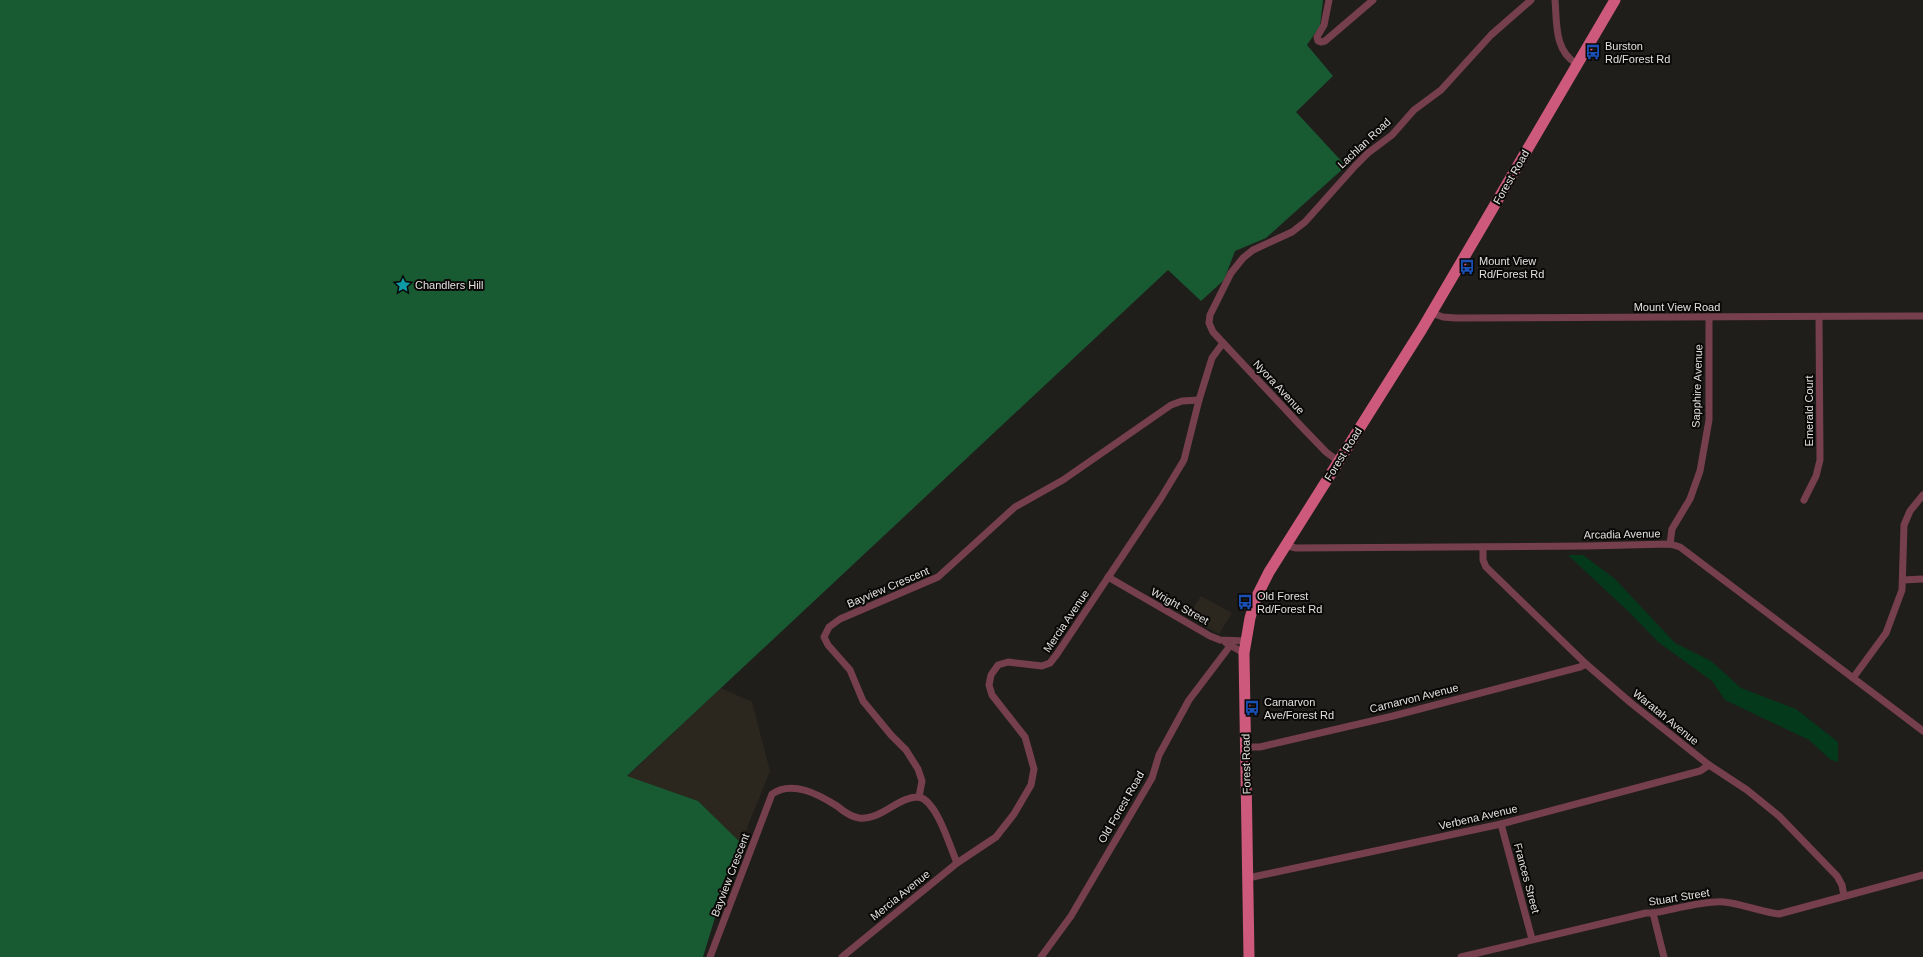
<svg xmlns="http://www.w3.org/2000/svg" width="1923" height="957" viewBox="0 0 1923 957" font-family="Helvetica,sans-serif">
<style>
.built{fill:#2b271e}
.green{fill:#04391b}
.forest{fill:#185a32}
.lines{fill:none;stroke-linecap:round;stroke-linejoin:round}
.street{stroke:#763f4e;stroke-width:7}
.primary{stroke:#cd5a7c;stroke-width:11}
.labels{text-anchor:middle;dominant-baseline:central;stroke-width:4;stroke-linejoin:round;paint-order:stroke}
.poi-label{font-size:11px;fill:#e3e1df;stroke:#090807;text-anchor:start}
.street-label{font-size:11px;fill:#e3e1df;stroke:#090807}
</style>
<rect width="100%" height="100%" fill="#201e1b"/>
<g class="built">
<polygon points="1201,596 1232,613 1219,634 1188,617"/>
<polygon points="721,688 752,702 770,771 741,843 698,801 627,777"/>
</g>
<polygon class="green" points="1568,555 1583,555 1615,579 1675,643 1711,661 1741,688 1796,709 1838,742 1838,762 1831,760 1809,740 1725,700 1712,681 1658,642 1630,613"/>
<polygon class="forest" points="0,0 1323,0 1320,26 1307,45 1333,76 1296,112 1346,166 1266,238 1235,251 1224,280 1201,301 1168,270 627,776 698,801 741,843 732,862 703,957 0,957"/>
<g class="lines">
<g class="street">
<polyline points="1329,0 1324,25 1317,37 1318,41 1321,42 1325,41 1373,0"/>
<path d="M1555,0C1557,23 1554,51 1577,64"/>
<polyline points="1431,313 1443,317 1456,318 1923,316"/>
<polyline points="1338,461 1326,452 1300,425 1213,332 1209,323 1210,315 1231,273 1243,258 1253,250 1292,232 1305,222 1355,166 1368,153 1392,135 1414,110 1441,90 1491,35 1531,0"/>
<polyline points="1804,500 1816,476 1820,460 1819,317"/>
<polyline points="1670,544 1672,529 1690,499 1700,471 1709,420 1709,318"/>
<polyline points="1284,545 1296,548 1586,546 1670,544 1680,547 1923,731"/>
<polyline points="1483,547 1483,560 1486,567 1586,664 1631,703 1709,765 1747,790 1779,816 1837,876 1842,885 1844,896"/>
<polyline points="1108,577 1210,636 1220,640 1245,641"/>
<polyline points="1903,580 1923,579"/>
<polyline points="1226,643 1244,653"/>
<polyline points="1853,678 1886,633 1902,590 1904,525 1910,511 1923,495"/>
<polyline points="1246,747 1260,747 1393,716 1580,667 1586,664"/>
<path d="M919,797C937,801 950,847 957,863"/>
<polyline points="1501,824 1532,939"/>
<polyline points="1248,878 1501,824 1700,771 1709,765"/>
<polyline points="1653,913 1664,957"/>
<path d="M710,957L772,794C792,780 818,794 837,806C843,811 851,817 859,818C881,821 898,796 919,797L922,781L918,769L906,750L891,735L863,701L850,670L828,645L824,637L829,627L840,619L938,577L1015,507L1063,480L1171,405L1182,401L1199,400"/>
<polyline points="842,957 957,863 996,837 1014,814 1031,785 1034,769 1025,737 992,695 989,685 991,675 998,665 1008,662 1042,666 1050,663 1057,654 1161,498 1184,460 1199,400 1212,358 1223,343"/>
<polyline points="1041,957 1071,916 1152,778 1159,755 1189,700 1230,646"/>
<path d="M1461,957L1646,913H1653C1672,910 1706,900 1724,902C1743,904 1761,912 1779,914L1923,875"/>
</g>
<polyline class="primary" points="1249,957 1244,653 1250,618 1256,598 1269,572 1422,329 1615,0"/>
</g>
<defs>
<g id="bus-bare" transform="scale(1.2)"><path d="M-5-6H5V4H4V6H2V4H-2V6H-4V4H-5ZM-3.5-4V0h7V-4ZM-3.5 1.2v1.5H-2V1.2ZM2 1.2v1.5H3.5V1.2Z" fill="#1a4fb4" stroke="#090807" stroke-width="2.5" paint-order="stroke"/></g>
<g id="sight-bare" transform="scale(1.2)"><path d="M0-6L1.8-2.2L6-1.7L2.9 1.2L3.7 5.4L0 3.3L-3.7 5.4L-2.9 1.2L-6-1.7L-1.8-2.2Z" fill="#0f9aa8" stroke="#090807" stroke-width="2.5" paint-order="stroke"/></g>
</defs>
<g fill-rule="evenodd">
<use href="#bus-bare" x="1593" y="52"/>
<use href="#bus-bare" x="1467" y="267"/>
<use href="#sight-bare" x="403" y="285"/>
<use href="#bus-bare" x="1245" y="602"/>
<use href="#bus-bare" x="1252" y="708"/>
</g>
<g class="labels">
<g class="poi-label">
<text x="1605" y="46">Burston<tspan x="1605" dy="13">Rd/Forest Rd</tspan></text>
<text x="1479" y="261">Mount View<tspan x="1479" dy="13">Rd/Forest Rd</tspan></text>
<text x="415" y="285">Chandlers Hill</text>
<text x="1257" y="596">Old Forest<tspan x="1257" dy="13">Rd/Forest Rd</tspan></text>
<text x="1264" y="702">Carnarvon<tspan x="1264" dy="13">Ave/Forest Rd</tspan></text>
</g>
<g class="street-label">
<text transform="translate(1364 143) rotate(-43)">Lachlan Road</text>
<text transform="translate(1511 177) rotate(-60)">Forest Road</text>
<text x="1677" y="307">Mount View Road</text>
<text transform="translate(1697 386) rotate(-88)">Sapphire Avenue</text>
<text transform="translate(1279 387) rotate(47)">Nyora Avenue</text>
<text transform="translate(1809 411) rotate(-90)">Emerald Court</text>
<text transform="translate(1343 454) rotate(-58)">Forest Road</text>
<text transform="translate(1622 534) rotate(-1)">Arcadia Avenue</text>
<text transform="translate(888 587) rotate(-23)">Bayview Crescent</text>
<text transform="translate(1180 606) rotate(29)">Wright Street</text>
<text transform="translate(1066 621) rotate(-56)">Mercia Avenue</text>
<text transform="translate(1414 698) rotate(-14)">Carnarvon Avenue</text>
<text transform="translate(1666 717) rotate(39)">Waratah Avenue</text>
<text transform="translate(1246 764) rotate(-91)">Forest Road</text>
<text transform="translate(1121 807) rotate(-60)">Old Forest Road</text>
<text transform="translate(1478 817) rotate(-13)">Verbena Avenue</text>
<text transform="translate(730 875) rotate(-69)">Bayview Crescent</text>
<text transform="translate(1527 878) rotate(75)">Frances Street</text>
<text transform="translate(900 895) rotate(-39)">Mercia Avenue</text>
<text transform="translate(1679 897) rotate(-9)">Stuart Street</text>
</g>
</g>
</svg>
